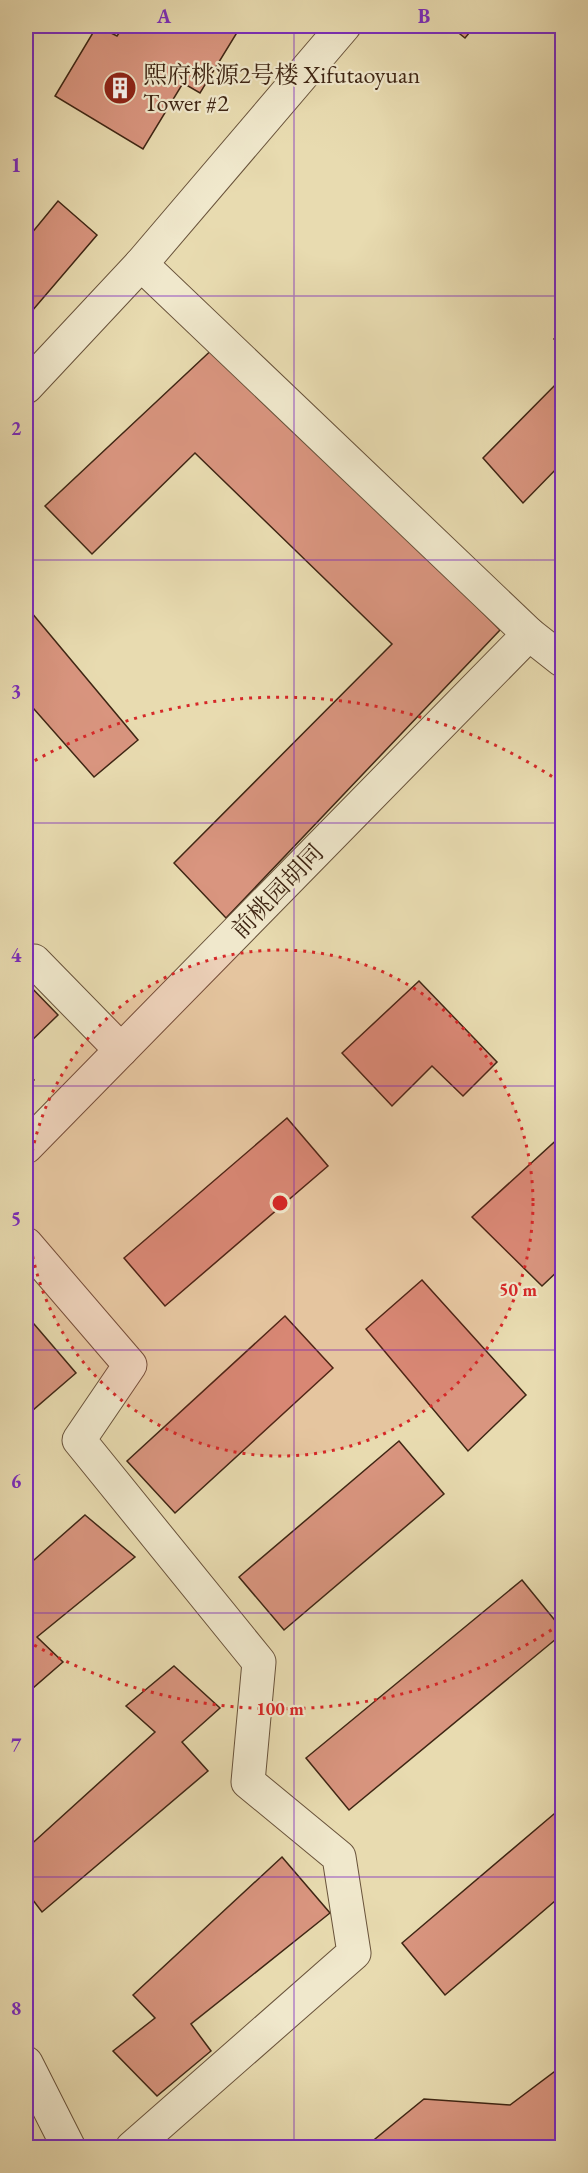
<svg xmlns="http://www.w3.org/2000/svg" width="588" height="2173" viewBox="0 0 588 2173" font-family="'EB Garamond','Noto Serif SC',serif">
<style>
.building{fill:#d9957f;stroke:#3f2614;stroke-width:1.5}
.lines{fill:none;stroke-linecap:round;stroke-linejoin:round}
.minor-casing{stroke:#69533b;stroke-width:35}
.minor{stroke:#f0e8cc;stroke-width:33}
.grid{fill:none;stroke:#7b2cbf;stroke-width:1.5;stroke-opacity:0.55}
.ring{fill:none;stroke:#d62828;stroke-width:3;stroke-dasharray:3 6}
.labels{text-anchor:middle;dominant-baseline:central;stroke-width:4.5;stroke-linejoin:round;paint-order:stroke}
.poi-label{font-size:24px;fill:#3f2614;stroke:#f0e8cc;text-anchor:start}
.street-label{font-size:24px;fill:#3f2614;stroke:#f0e8cc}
.centre{fill:#d62828;stroke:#f0e8cc;stroke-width:3}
.ring-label{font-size:18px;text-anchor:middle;font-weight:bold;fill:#d62828;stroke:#f0e8cc;stroke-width:4.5;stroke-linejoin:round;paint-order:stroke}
.neatline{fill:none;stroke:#7b2cbf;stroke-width:2}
.grid-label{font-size:20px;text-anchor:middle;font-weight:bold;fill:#7b2cbf}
</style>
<rect width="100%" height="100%" fill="#e8dbb0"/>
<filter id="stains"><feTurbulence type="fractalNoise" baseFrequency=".00333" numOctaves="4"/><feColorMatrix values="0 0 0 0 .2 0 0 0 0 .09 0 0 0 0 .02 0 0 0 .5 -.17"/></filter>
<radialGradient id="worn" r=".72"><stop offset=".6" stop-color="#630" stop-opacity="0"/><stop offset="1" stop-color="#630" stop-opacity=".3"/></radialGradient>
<g class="building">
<polygon points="97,26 117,36 124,26 241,26 200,93 183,83 143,149 55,96"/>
<polygon points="450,26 475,26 465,38"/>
<polygon points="58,201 97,235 26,318 26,240"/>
<polygon points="562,331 562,346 554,339"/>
<polygon points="218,344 500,630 226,918 174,863 392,644 195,453 92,554 45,506"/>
<polygon points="562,378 562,463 523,503 483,458"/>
<polygon points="26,606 138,740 94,777 26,700"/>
<polygon points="419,981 497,1062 463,1096 432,1066 392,1106 342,1053"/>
<polygon points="26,982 58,1015 26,1046"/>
<polygon points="26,1070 34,1080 26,1088"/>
<polygon points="287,1118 328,1166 165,1306 124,1258"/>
<polygon points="562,1135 562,1267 542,1286 472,1217"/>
<polygon points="422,1280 526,1395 468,1451 366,1329"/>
<polygon points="285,1316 333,1368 175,1513 127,1461"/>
<polygon points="34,1324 76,1373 26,1416 26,1332"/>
<polygon points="399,1441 444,1494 284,1630 239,1577"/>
<polygon points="85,1515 135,1557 37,1637 63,1662 26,1694 26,1567"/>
<polygon points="522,1580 562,1629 562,1634 349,1810 306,1758"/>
<polygon points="174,1666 220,1708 182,1742 208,1771 42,1912 26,1891 26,1849 155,1732 126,1706"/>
<polygon points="561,1808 562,1895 445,1995 402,1943"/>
<polygon points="282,1857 330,1913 191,2024 211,2051 157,2096 113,2051 155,2018 133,1995"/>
<polygon points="562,2066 562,2148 364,2148 424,2099 510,2105"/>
</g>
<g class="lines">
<g class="minor-casing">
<g id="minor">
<polyline points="141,264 529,634 562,660"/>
<polyline points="26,387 141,264 344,26"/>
<polyline points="34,961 121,1050"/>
<polyline points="26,1147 529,634"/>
<polyline points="26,1244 130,1365 79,1440 259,1662 248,1782 339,1857 354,1953 132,2148"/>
<polyline points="26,2063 69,2148"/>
</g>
</g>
<use href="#minor" class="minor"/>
</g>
<path class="grid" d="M294,26V2148M26,296H562M26,560H562M26,823H562M26,1086H562M26,1350H562M26,1613H562M26,1877H562"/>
<circle cx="280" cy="1203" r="253" fill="#d62828" fill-opacity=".12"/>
<g class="ring">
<circle cx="280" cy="1203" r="253"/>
<path d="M559 1625A506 506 0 0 1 27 1641M27 765A506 506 0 0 1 559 781"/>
</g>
<defs>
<g id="building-disc" transform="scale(1.725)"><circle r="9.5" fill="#8f2418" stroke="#f0e8cc"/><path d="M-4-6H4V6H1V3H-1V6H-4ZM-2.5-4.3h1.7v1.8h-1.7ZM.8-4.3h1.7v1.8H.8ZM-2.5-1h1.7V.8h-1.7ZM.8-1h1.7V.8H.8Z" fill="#fff"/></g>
</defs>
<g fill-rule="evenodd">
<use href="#building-disc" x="120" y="88"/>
</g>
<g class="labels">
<g class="poi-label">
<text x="143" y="74">熙府桃源2号楼 Xifutaoyuan<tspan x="143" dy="28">Tower #2</tspan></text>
</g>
<g class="street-label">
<text transform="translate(277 891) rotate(-46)">前桃园胡同</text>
</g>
</g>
<circle cx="280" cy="1203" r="9" class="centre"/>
<g class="ring-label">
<text x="518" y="1296">50 m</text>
<text x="280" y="1715">100 m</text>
</g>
<rect width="588" height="2173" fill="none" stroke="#e8dbb0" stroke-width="66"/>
<rect x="33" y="33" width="522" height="2107" class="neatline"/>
<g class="grid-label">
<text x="164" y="23">A</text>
<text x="424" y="23">B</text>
<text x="16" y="172">1</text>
<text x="16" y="435">2</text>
<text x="16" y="698">3</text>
<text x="16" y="962">4</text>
<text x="16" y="1225">5</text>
<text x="16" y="1488">6</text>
<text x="16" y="1752">7</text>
<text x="16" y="2015">8</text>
</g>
<rect width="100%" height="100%" filter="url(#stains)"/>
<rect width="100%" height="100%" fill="url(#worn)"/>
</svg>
